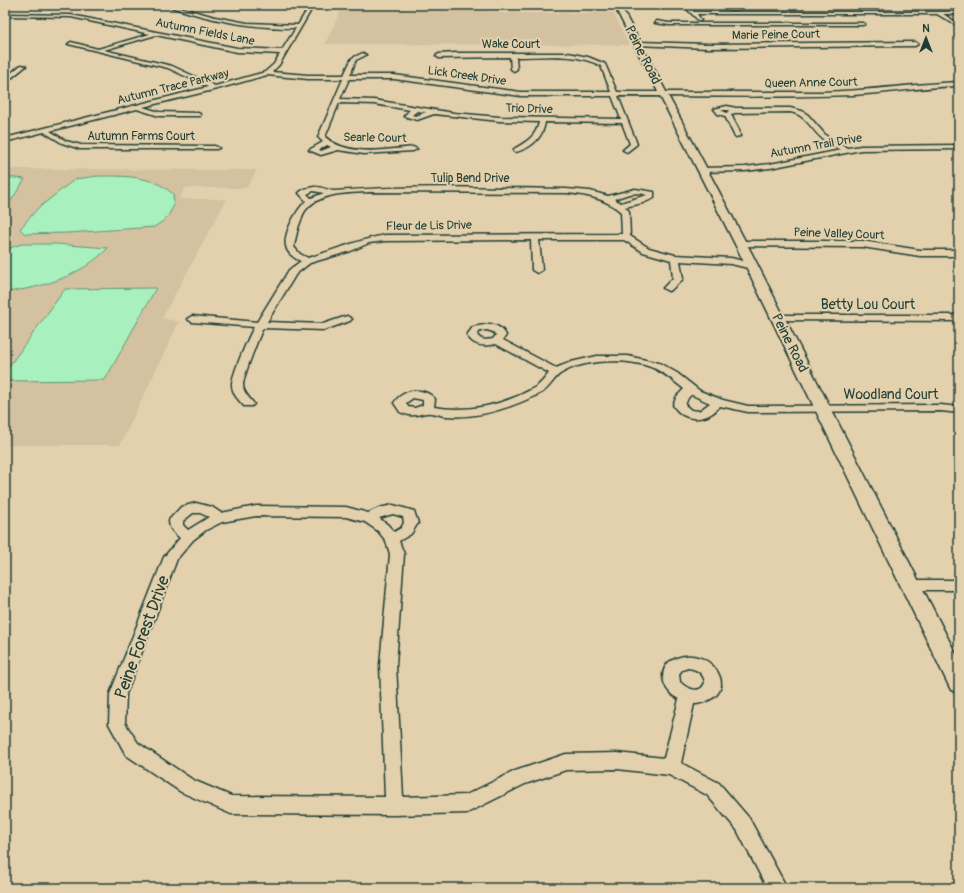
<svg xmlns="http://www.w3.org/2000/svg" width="964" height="893" viewBox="0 0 964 893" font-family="Pangolin,sans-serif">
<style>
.built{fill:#d4c19f}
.green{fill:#a8f0bd;stroke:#649678}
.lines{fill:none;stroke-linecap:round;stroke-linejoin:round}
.street-casing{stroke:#1f3d34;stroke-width:3}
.secondary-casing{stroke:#1f3d34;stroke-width:3}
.street{fill:#e3d1ae;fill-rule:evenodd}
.secondary{fill:#e3d1ae;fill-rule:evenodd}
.labels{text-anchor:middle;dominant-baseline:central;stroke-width:4;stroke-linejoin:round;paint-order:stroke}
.far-street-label{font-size:12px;fill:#1f3d34;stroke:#e3d1ae}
.street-label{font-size:14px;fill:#1f3d34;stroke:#e3d1ae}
.near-street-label{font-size:17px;fill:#1f3d34;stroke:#e3d1ae}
</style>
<rect width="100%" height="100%" fill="#e3d1ae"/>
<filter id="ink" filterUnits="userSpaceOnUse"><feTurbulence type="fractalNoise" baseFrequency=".025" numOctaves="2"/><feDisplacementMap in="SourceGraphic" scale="8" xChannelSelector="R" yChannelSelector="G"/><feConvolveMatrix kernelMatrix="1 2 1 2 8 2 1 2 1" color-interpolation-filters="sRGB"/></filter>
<g filter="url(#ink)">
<g class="built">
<polygon points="341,10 479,11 503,13 613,13 629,45 325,44"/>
<polygon points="5,169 257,170 247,188 185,188 179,199 227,199 162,318 179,322 120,445 5,445"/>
</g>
<g class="green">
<path d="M98,176C123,176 153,175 173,194L174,205L168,216L162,222L154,227L68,233L25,234L20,229L37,209L75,179Z"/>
<polygon points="5,177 25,179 5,210"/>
<path d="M21,244H56L108,248C81,276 43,288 5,292V253L10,248Z"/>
<polygon points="156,288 105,380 5,381 5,372 65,289"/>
</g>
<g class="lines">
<g class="street-casing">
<g id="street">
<path d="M171,5L215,17L247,23L298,25L310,5H314L279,65L272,72L308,75H344L352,58L363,53L366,55L356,60L350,75H394L521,92H611L601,66C576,52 543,57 516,57L517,69L514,71L511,69L510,57L439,58L436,56L439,54L456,53H568L588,57L605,64L617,92H821C867,91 913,84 959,82V86C923,87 888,93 853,95C775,98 696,96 618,96L637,144L627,152L623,150L630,144L622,123L545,122C543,138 531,148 516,152L514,151V149C526,142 536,137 539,122L499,121L434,114L417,120L404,116L410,110L374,104L339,103L325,137C348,157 385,150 413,147L417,149L413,151L364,154L338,150L321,155L309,150L323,142L318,137L343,79H308L267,75L217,89L143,107L159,112L198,113L200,114V116H159L137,109L50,131L66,141L81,145L215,146L219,148L217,149H80L62,143L44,132L5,142V138L208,87L168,68L68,44L71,42L98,49L150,34L71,17L5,16V14L71,15L237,48L282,50L296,28C251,28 214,21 171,7ZM156,35L237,52L280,54L274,64L265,72L215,86L172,66L104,50ZM349,79H394L521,96H612L621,119L499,117L454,113L374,100L340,99ZM417,111L426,112L416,116L412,115ZM327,145L331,147L321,151L319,150Z"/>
<polygon points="678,5 690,6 694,12 959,12 959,14 943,14 959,24 959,27 937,14 697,14 701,20 699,21 686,8"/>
<polygon points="657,21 669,23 863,23 865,24 863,25 669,25 655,23"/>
<polygon points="638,42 708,44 915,42 918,44 915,46 708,48 636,45 636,43"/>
<polygon points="21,65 26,66 5,83 5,78"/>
<path d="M727,106L736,108H790L802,111L808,115L828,138L848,148L861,146L959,145V149L861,150L770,168L745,171L699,172V168H702L745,167L770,164L841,150C835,147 828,144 824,140C811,130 807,115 790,112L734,113L731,115L739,130L740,136L735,137L725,116L718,114L714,109ZM721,110H729L727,113Z"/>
<path d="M314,187C321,186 328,191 334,191C411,185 489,188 566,189L590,191L608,196L635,189L654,192V198L643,203L625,207L629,211L630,236L649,248L675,255L731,258L755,264L756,266L752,269L731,264L680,261L683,279L671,290L668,291L663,288L673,278L671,260L643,252L624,240H539L542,270L537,273L532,270L531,240L385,241L369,243L351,251L310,263L296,274L267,322L323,324L347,316L352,319L350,321L324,330L263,328C259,336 243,377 243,385C243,393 250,398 254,404L252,406H244C239,400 232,394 232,385C231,377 249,336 254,327L192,322L187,319L192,316L257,322L289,270L301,261C295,259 287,253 286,246C283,234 297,209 306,201L299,193L304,189ZM313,191L324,193L311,198L307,194ZM370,192L566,193C587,195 605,198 621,212L622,234L385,235C359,240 334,250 308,258L300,254L294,247C295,239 297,232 299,225C301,221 302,215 305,211C318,192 350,193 370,192ZM640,193L647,195L621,203L614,199L629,194Z"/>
<polygon points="741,241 862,241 920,250 959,250 959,256 920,256 862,247 738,246 737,244"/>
<polygon points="776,315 959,315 959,321 773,320 771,318 773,316"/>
<path d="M490,324C498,326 502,328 506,335L503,340L556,368L571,362L597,356H628L659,363L677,373L700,391L723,400L748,406L941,405L959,407V413L941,411L748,412L720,406C707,422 684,423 673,405L677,396L684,389C674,381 664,372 651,367C626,358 583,359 560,374C553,379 549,389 541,393C513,407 479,419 447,416C441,416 433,412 427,413C423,413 419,415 415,415C410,416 404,414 400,412L394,403C402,389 424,386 435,399L434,407C468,413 504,405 534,388C540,385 545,378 549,373L496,344C484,347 473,346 467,335L473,327ZM487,330L493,332L496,335L493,339C487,340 481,341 477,335L480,331ZM691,395H692L710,403L699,411L691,410L685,405L688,398ZM413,398L423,400V405L415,408L408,407L406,403Z"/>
<path d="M196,503L212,507L221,513L256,506L346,507L368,513L379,508L393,505L414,511L418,523L411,534L399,541L404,554L396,665L403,797L466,795L515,771L566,754L617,753L664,758L679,699C665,693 657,674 669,662C672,660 675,659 677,658C709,646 738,687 709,700C704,702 700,704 694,704L681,763L719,783L749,818L787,888H767L737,830L707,795L669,775L617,769L566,770L525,784L467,813L394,815L231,814L181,792L126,755L109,724L110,694L164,557L180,538C173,532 169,529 169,520L181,507ZM193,513H200L209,517L188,530L183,525V521ZM393,514L403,517L404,523L401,528L394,532L388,525L379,518ZM256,516L346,517L365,522L378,531L386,541L390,554L380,665L385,797L231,796L193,780L138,743L125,723L126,694L177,559L193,540L206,530L222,522ZM688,668C696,669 703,672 705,682C701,696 686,688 680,682L679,674L682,670Z"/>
<polygon points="911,580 959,580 959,590 911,590 906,589 904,585 906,581"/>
</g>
</g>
<g class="secondary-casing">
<polygon id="secondary" points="614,5 620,5 751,252 959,660 959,693 951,690 739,252"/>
</g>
<use href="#street" class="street"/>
<use href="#secondary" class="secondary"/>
</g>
</g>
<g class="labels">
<g class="far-street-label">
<text transform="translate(205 32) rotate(11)">Autumn Fields Lane</text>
<text transform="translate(776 35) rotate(-1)">Marie Peine Court</text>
<text x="511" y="44">Wake Court</text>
<text transform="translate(467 76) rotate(8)">Lick Creek Drive</text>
<text transform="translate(811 83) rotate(-1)">Queen Anne Court</text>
<text transform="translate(173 87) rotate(-14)">Autumn Trace Parkway</text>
<text transform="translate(529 109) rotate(2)">Trio Drive</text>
<text x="141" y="136">Autumn Farms Court</text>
<text transform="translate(375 138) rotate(1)">Searle Court</text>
<text transform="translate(816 146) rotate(-10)">Autumn Trail Drive</text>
<text x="470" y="178">Tulip Bend Drive</text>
<text transform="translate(429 226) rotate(-1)">Fleur de Lis Drive</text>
<text transform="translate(839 234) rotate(2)">Peine Valley Court</text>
</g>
<g class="street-label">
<text transform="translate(643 55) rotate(63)">Peine Road</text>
<text x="868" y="304">Betty Lou Court</text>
<text transform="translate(790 343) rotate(63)">Peine Road</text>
<text x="891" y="394">Woodland Court</text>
</g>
<g class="near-street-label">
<text transform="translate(142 637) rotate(-70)">Peine Forest Drive</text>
</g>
</g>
<rect width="964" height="893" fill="none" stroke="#e3d1ae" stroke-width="20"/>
<rect x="10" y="10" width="944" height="873" fill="none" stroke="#1f3d34" stroke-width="1.5" filter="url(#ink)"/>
<g transform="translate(926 38)" stroke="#e3d1ae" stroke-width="3" paint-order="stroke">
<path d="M0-3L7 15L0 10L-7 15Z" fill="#1f3d34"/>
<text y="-6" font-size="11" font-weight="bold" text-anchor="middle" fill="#1f3d34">N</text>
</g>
</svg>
